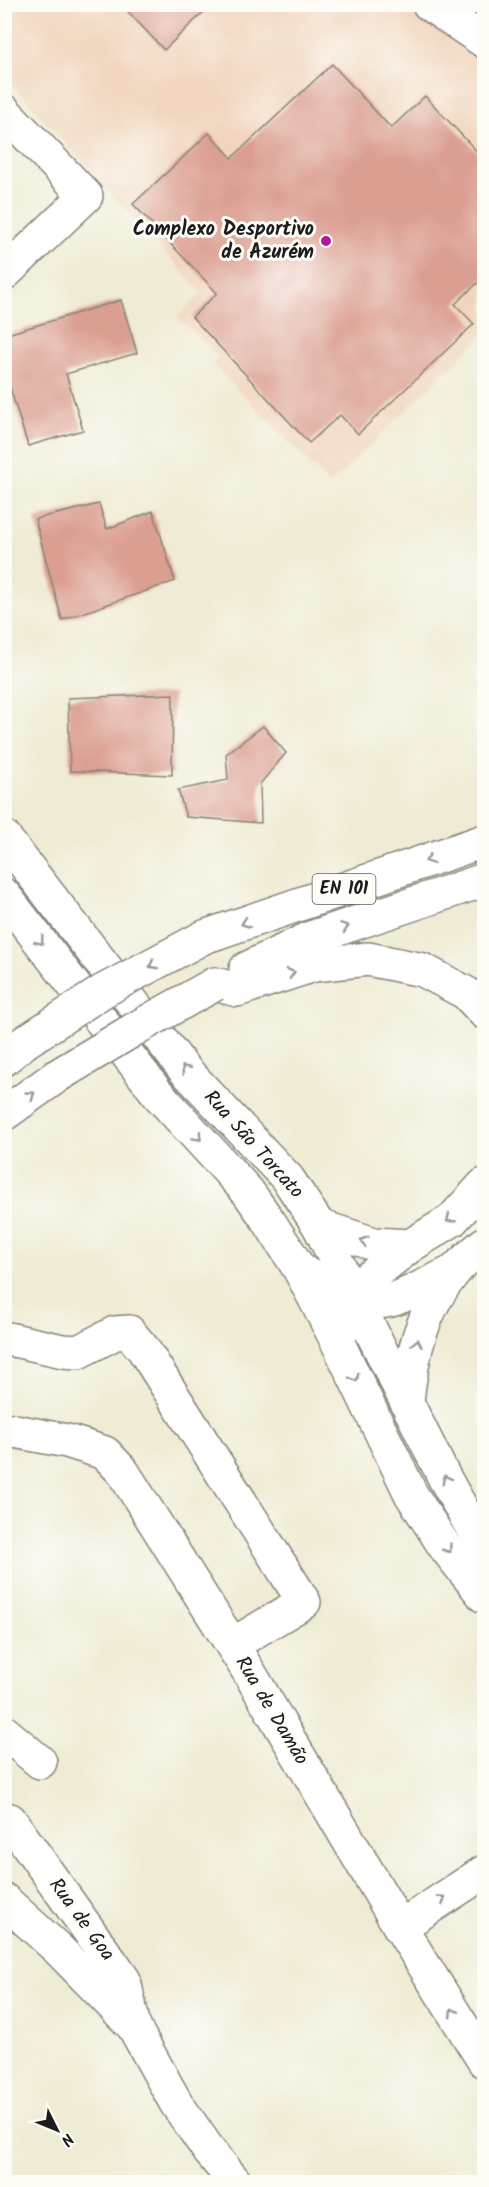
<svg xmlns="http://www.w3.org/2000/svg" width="489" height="2187" viewBox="0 0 489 2187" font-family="Kalam,sans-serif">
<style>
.built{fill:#f1d5bd}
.building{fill:#db9f91}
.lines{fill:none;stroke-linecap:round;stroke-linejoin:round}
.minor-casing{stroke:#868478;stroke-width:36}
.major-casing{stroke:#868478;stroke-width:36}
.highway-casing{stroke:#868478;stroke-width:36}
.minor{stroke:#fff;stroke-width:33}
.major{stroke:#fff;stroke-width:33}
.highway{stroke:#fff;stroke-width:33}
.highway-bridge-casing{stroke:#868478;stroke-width:36;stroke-linecap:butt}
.highway-bridge{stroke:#fff;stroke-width:33}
.oneway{stroke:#999}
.poi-dot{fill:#b5179e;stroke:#fdfcf7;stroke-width:2}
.labels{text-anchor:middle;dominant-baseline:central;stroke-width:6;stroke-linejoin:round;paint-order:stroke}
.shield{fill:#fdfcf7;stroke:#605f5e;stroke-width:1.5}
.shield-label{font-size:18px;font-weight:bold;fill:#1c1c1c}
.poi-label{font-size:20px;font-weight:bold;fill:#1c1c1c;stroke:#fdfcf7;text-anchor:end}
.street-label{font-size:20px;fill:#1c1c1c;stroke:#fdfcf7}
</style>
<rect width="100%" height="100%" fill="#fdfcf7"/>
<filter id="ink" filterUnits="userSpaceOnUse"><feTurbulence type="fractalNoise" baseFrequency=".0167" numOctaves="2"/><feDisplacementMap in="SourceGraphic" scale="12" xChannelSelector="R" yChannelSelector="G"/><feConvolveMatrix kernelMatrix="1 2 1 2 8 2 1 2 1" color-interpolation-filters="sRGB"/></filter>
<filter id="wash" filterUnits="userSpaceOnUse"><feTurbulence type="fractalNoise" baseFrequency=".008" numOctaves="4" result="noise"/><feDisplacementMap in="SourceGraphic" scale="24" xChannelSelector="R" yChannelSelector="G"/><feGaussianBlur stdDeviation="1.35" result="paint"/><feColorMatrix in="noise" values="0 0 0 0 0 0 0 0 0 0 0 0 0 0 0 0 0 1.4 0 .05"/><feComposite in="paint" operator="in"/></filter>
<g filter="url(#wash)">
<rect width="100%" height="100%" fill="#efebd4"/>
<polygon class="built" points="5,5 484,5 484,334 330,484 213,364 218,357 177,317 202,293 5,77"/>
<g id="blocks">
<g class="building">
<polygon points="121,4 212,4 164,50"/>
<polygon points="332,64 391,128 425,96 484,159 484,277 455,304 474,324 358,434 340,415 309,443 192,317 217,293 133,204 209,133 232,158"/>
<polygon points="121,300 137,353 66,374 83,430 28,446 4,368 4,335"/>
<polygon points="99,504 107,529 153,511 175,581 62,620 35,519"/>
<polygon points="173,694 172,775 70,771 68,698"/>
<polygon points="263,726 286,753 260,784 261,823 186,817 178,790 228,780 226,754"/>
</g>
</g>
</g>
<g filter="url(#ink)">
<use href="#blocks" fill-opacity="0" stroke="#868478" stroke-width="1.5"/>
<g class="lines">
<g class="minor-casing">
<g id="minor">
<polyline points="429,4 484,41"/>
<polyline points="4,111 86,196 4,274"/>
<polyline points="4,1338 63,1351 78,1352 115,1333 129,1332 144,1350 304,1602 232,1645"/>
<polyline points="4,1429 67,1441 105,1453 123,1472 249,1672 400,1927 484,2061"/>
<polyline points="4,1732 40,1762"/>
<polyline points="10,1820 124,1980 134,2027"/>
<polyline points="4,1900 59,1950 134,2027 176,2103 210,2152 235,2182"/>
<polyline points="400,1927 484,1872"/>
</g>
</g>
<g class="major-casing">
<g id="major">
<polyline points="4,837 184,1069 288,1179 319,1226 444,1477 484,1549"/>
<polyline points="4,895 158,1094 248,1192 270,1223 300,1270 337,1341 411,1494 445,1547 484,1596"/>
</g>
</g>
<g class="highway-casing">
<g id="highway">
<polyline points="204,937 484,841"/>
<polyline points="246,969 308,939 484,880"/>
<polyline points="215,984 237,990 314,965 368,959 423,970 466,993 484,1012"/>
<polyline points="4,1059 25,1042"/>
<polyline points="4,1114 57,1076"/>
<polyline points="319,1226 374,1244 410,1246"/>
<path d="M300,1270C326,1286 354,1304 386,1301C399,1300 440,1278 454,1271"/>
<polyline points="337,1341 365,1281 410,1246 452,1220 484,1185"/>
<path d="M407,1401C412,1353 422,1310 454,1272C462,1262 474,1253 484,1244"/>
</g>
</g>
<use href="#minor" class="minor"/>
<use href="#major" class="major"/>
<use href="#highway" class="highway"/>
<g class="highway-bridge-casing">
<g id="highway-bridge">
<polyline points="25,1042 103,991 204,937"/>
<polyline points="57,1076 133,1030 215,984"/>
</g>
</g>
<use href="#highway-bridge" class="highway-bridge"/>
</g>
<defs><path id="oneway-chevron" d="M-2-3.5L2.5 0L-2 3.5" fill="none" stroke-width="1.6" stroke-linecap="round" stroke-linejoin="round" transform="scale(1.5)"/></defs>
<g class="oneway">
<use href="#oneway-chevron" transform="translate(429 860) rotate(161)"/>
<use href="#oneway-chevron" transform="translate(245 923) rotate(160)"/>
<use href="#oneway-chevron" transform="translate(345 927) rotate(-19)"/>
<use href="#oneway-chevron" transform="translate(40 941) rotate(52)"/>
<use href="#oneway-chevron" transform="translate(153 965) rotate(152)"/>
<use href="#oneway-chevron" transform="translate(291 973) rotate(-18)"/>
<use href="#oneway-chevron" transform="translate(185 1069) rotate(-130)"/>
<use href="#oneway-chevron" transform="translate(31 1095) rotate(-36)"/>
<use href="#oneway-chevron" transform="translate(198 1137) rotate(47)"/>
<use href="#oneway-chevron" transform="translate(450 1219) rotate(141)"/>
<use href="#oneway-chevron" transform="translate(364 1241) rotate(-163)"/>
<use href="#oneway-chevron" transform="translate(417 1343) rotate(-78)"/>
<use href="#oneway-chevron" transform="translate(355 1378) rotate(64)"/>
<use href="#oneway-chevron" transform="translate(446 1479) rotate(-118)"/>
<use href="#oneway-chevron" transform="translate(448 1549) rotate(53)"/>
<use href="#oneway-chevron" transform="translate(442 1899) rotate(-33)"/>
<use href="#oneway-chevron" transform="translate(453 2012) rotate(-122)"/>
</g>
</g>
<circle class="poi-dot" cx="326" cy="241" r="6"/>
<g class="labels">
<rect class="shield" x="312.5" y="874" width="63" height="30" rx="4.5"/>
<g class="shield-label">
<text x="344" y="889">EN 101</text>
</g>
<g class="poi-label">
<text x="314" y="230">Complexo Desportivo<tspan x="314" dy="23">de Azurém</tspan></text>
</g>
<g class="street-label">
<text transform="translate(253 1145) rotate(48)">Rua São Torcato</text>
<text transform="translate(271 1711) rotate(59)">Rua de Damão</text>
<text transform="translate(81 1920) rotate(54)">Rua de Goa</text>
</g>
</g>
<rect width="489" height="2187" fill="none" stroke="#fdfcf7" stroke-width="24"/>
<g transform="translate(57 2130) rotate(133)" stroke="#fdfcf7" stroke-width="4.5" paint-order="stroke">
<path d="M0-4.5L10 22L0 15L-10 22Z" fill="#1c1c1c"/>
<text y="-9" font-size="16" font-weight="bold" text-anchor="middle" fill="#1c1c1c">N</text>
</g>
</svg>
